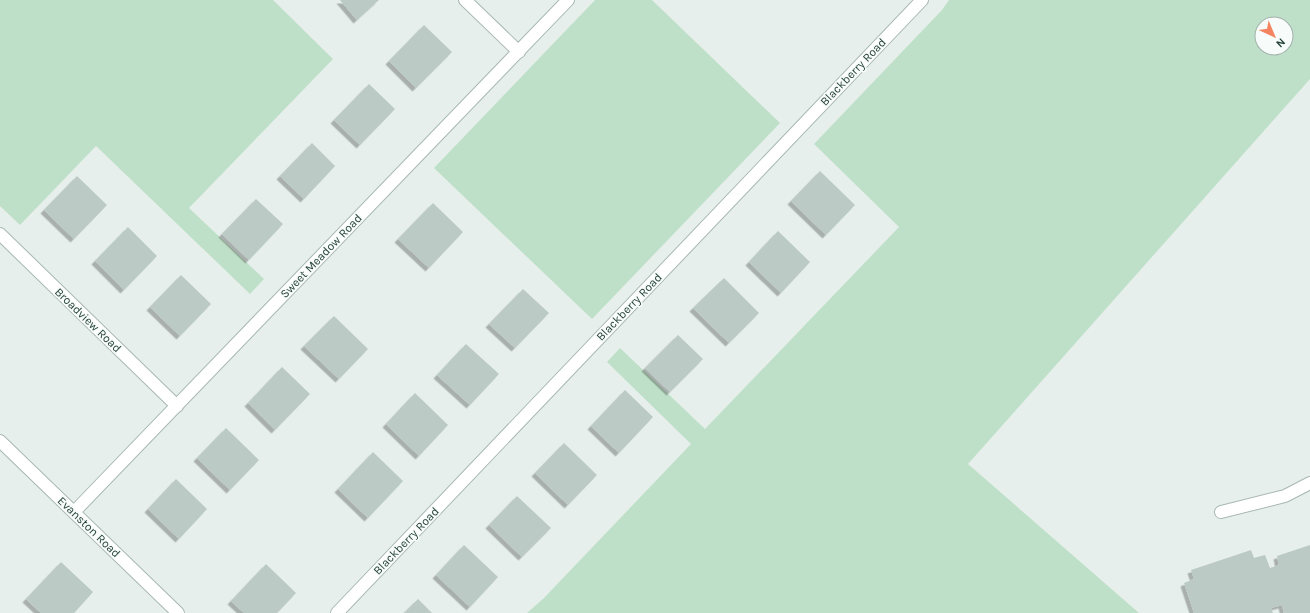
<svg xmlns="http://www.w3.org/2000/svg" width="1310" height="613" viewBox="0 0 1310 613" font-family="Karla,sans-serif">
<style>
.green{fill:#bfe0c8;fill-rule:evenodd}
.building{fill:#bbcac4;filter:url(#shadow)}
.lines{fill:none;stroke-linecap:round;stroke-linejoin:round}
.minor-casing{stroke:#a8b8b2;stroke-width:14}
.minor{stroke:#fff;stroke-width:12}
.labels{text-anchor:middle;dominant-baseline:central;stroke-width:3.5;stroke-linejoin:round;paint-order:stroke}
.street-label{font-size:12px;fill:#24423a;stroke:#f7fbf9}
</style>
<defs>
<filter id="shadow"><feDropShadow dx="-3.5" dy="3.5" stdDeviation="0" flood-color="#0004"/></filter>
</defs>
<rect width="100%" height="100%" fill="#e6efeb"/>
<g class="green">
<polygon points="0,0 273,0 333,59 189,208 264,279 250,294 96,146 20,225 0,206"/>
<polygon points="595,0 652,0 780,123 592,319 434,168"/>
<path d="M949,0H1310V79L968,464L1139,613H527L544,598L691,444L607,362L620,348L705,429L899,227L814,144L942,10ZM1262,24H1286V48H1262Z"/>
</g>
<g class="building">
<polygon points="340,0 379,0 357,20"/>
<polygon points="424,25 452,52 416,88 389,61"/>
<polygon points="369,84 395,109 360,145 334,120"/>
<polygon points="312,143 335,166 304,199 280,176"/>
<polygon points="820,171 855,205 826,235 791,201"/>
<polygon points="77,176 107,205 74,239 44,210"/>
<polygon points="256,199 283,224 249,260 222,234"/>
<polygon points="433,203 463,232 429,268 398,239"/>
<polygon points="128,227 157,256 124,290 95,261"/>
<polygon points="778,231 810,262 781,293 749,262"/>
<polygon points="181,275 211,304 180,336 150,307"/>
<polygon points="724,278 759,313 729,343 693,308"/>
<polygon points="523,289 549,313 515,348 489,324"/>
<polygon points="334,316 368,349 339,379 304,346"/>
<polygon points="678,335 703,359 670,392 645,368"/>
<polygon points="466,344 499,374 470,405 437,375"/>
<polygon points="282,367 310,394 275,430 248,403"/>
<polygon points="625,390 653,417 619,453 591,426"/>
<polygon points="415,393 448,425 419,456 386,424"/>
<polygon points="226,428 259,460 230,490 197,458"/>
<polygon points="564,443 597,475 568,505 535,473"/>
<polygon points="373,452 403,481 368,518 338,489"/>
<polygon points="176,479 207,509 179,539 148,509"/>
<polygon points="517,496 551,528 522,557 489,525"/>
<polygon points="464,545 498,577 470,607 436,575"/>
<polygon points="1310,545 1310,613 1284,613 1282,605 1271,608 1273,613 1194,613 1184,583 1194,579 1191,570 1251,550 1254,558 1265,555 1270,568 1279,565 1277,556"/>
<polygon points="61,562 93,592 74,613 41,613 26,599"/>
<polygon points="266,564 296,593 277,613 244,613 231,601"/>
<polygon points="418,599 432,613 404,613"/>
</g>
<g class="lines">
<g class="minor-casing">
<g id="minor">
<polyline points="465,0 519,52"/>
<polyline points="0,234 177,406"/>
<polyline points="0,441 178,613"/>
<polyline points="74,512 568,0"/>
<polyline points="1221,512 1285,496 1310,483"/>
<polyline points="337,613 922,0"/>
</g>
</g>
<use href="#minor" class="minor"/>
</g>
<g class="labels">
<g class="street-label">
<text transform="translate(853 72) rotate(-46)">Blackberry Road</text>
<text transform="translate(321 256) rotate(-46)">Sweet Meadow Road</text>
<text transform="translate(629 307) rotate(-46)">Blackberry Road</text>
<text transform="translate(88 320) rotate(44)">Broadview Road</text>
<text transform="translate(89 527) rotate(44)">Evanston Road</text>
<text transform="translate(406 541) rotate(-46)">Blackberry Road</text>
</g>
</g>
<g transform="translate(1274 36) rotate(136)"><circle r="19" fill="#f7fbf9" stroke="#a3b1ad"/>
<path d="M0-3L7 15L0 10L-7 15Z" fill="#f4845f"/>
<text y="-6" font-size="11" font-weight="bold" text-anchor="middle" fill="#24423a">N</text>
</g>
</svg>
